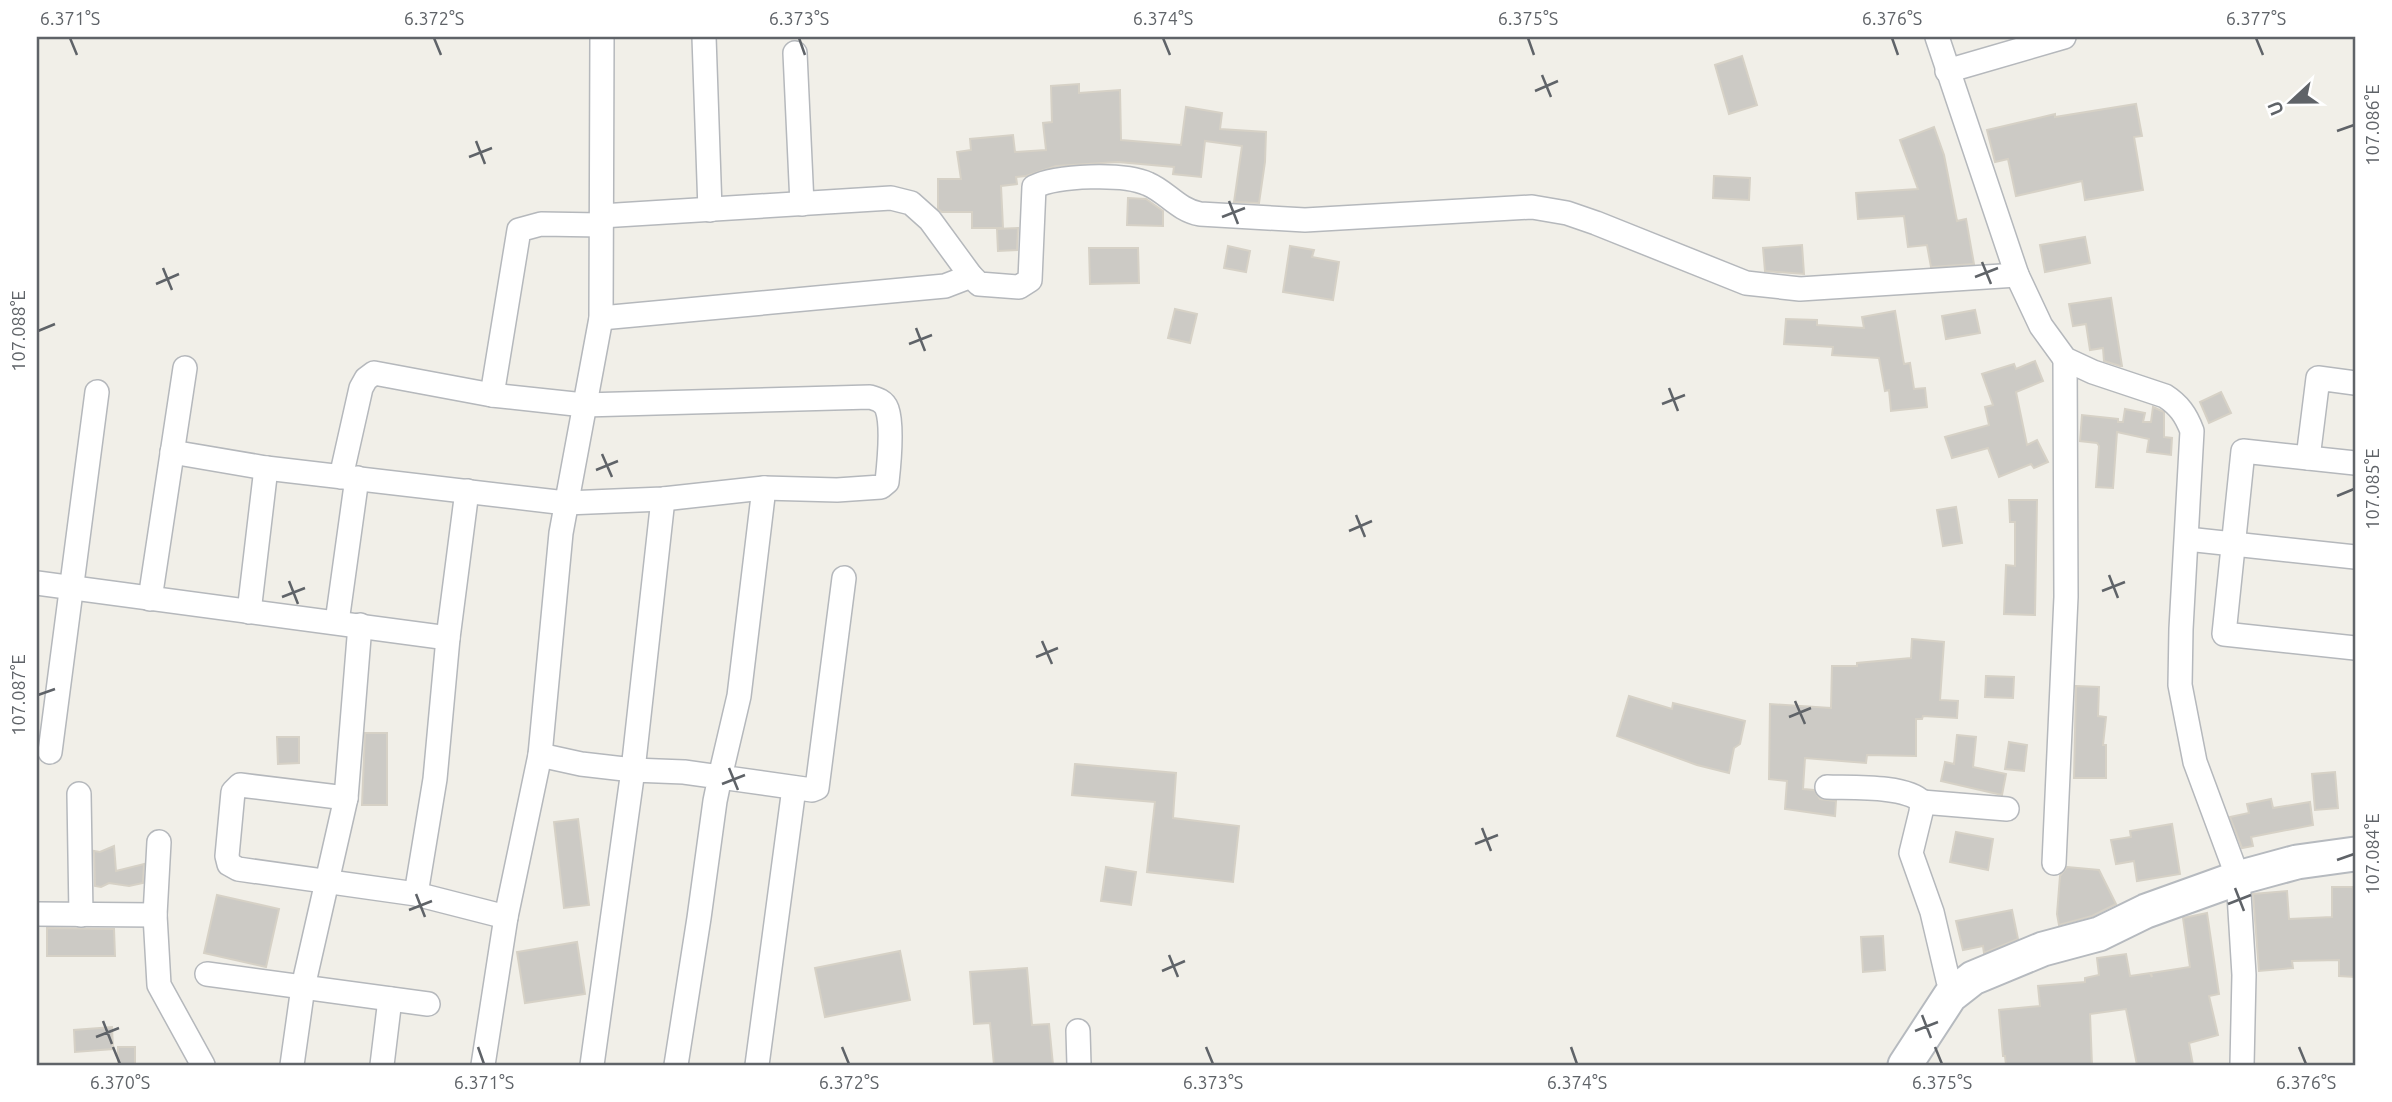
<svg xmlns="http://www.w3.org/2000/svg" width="2392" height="1102" viewBox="0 0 2392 1102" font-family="Ubuntu,sans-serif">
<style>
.building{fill:#cccac5;stroke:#d6d1c6;stroke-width:2}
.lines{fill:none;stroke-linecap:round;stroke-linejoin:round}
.street-casing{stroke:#b5b8bc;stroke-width:26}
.secondary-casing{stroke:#b6babf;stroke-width:37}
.street{stroke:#fff;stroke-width:23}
.secondary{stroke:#fff;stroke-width:33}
.ticks{fill:none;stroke:#5f6368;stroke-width:2.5}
.neatline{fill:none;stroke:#5f6368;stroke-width:2.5}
.ticks-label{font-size:18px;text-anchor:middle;fill:#5f6368}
</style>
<rect width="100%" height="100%" fill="#f1efe8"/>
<g class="building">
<polygon points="1742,56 1757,105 1729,114 1715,65"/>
<polygon points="1079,84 1079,93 1120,90 1121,140 1181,145 1186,107 1222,113 1220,129 1266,132 1265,162 1259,203 1234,202 1242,146 1205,141 1201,177 1173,174 1174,167 1118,162 1056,166 1026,176 1016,177 1017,184 1001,186 1003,228 972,228 972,212 942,212 938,209 938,179 961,179 957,152 971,150 970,139 1013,135 1015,152 1046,150 1043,123 1052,122 1051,86"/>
<polygon points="2136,104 2142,136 2134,137 2143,190 2085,200 2082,181 2016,196 2008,159 1995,162 1987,130 2055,114 2055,117"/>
<polygon points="1934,127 1944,155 1957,221 1966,219 1974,264 1931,267 1927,245 1908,247 1904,216 1858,219 1856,193 1918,189 1900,140"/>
<polygon points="1714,176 1750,178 1749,200 1713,198"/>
<polygon points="1128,198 1146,199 1163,211 1163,226 1127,225"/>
<polygon points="1018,228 1017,250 998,251 997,229"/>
<polygon points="2085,237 2090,263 2045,272 2040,245"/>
<polygon points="1802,245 1804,274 1765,271 1763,248"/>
<polygon points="1228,246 1250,251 1246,272 1224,268"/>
<polygon points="1290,246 1314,250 1312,257 1339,262 1333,300 1283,292"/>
<polygon points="1089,248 1138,248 1139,283 1090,284"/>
<polygon points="2111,298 2122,366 2120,366 2104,361 2103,348 2090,350 2086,324 2073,326 2069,304"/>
<polygon points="1175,309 1197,314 1190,343 1168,338"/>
<polygon points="1975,310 1980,333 1946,339 1942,316"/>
<polygon points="1895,311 1904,364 1910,363 1914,389 1925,388 1927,407 1891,411 1889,390 1885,391 1879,358 1832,355 1833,347 1784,344 1786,319 1817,320 1817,325 1864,328 1862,317"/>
<polygon points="2035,361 2043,381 2016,392 2027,445 2037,440 2048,462 2034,468 2031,464 1999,477 1988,448 1952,458 1945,437 1989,425 1985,407 1993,405 1982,374 2014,364 2016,369"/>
<polygon points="2221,392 2231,413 2209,423 2200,402"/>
<polygon points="2153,407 2164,412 2164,437 2172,438 2171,455 2147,452 2149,439 2117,432 2113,488 2096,487 2099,446 2097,443 2080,441 2082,415 2118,419 2118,422 2123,422 2125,409 2145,413 2143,422 2151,422"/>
<polygon points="2009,500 2037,500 2035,615 2004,614 2006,565 2015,566 2015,522 2010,522"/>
<polygon points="1956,507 1962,543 1943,546 1937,510"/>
<polygon points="1912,639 1944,642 1940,700 1958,701 1957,718 1923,716 1922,719 1916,719 1916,756 1867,755 1866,763 1805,758 1803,789 1814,790 1820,799 1836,801 1835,816 1785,809 1787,781 1769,779 1770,704 1831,708 1832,666 1857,666 1857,663 1911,658"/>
<polygon points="1986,676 2014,677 2013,698 1985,697"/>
<polygon points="2076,686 2099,687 2098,716 2106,717 2103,745 2106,745 2106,778 2074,778"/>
<polygon points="1629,696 1672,709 1673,703 1745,721 1740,744 1734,748 1729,773 1697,765 1617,736"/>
<polygon points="365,733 387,733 387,805 362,805"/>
<polygon points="1957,735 1976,737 1973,767 2006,774 2002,795 1941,781 1945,762 1954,764"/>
<polygon points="277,737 299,737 299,763 278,764"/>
<polygon points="2009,742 2027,745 2024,771 2005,769"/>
<polygon points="1075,764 1176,773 1173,818 1239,826 1233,882 1147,872 1155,802 1072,795"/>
<polygon points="2335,772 2338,808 2315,810 2312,774"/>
<polygon points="2271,799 2273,808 2310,802 2313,825 2251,837 2253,846 2242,848 2230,817 2249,813 2247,804"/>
<polygon points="578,819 589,905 564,908 554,822"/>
<polygon points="2172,824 2180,874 2137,881 2134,861 2116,864 2111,840 2131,837 2130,831"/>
<polygon points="1956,832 1993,839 1988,870 1950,862"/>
<polygon points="114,846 116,871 144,864 143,883 129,886 109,883 101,887 95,886 94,851 100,852"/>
<polygon points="1106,867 1136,872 1131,905 1101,901"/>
<polygon points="2067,867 2099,870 2116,904 2092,916 2059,925 2057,914 2060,876"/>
<polygon points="2332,887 2353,887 2355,977 2339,976 2339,960 2292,961 2293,968 2259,971 2253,894 2287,891 2289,919 2332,917"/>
<polygon points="217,895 279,909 266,967 204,953"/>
<polygon points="2012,910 2018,939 1984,953 1983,946 1963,950 1956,921"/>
<polygon points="2207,913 2219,994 2209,996 2218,1035 2189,1043 2193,1065 2137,1065 2126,1009 2090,1014 2092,1065 2006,1065 2005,1056 2003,1056 1999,1010 2040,1006 2038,986 2085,982 2085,978 2099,975 2097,958 2126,954 2130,976 2150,973 2152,977 2151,973 2190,967 2183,918"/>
<polygon points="47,928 114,929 115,956 47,956"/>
<polygon points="1883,936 1885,970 1863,972 1861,937"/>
<polygon points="577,942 585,994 525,1003 517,952"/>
<polygon points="900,951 910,1000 825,1017 815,968"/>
<polygon points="1027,968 1032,1025 1049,1024 1053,1065 994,1065 990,1023 974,1024 970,972"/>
<polygon points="112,1027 113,1049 75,1052 74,1030"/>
<rect x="118" y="1047" width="17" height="18"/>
</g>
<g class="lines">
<g class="street-casing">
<g id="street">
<polyline points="704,37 710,210"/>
<path d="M1937,37L2017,275L2041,326L2065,359L2093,372L2165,396C2179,405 2186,415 2192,431L2181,629L2180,685L2195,762L2238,878L2244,975L2242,1065"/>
<polyline points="795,53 802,204"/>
<polyline points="1947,71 2064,37"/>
<polyline points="601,216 891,198 911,203 930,220 971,276"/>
<path d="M601,318L945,286L971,276L979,284L1019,287L1030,280L1034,187C1057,175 1124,173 1148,184C1167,192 1178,210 1200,214L1305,220L1532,207L1567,213L1596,223L1746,283L1800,289L2017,275"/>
<polyline points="492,395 519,230 541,224 601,225"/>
<path d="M172,452L266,468L566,503L663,499L764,488L837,490L881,487L887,482C889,464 893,426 887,409C884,401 877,399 870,397L584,405L492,395L374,373L366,379L361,388L341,477"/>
<polyline points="2308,458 2318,378 2355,383"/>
<polyline points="2355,463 2243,451 2224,634 2355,648"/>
<polyline points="764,488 739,696 720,777 812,790 817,788 844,578"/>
<polyline points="2187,539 2355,557"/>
<polyline points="37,583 448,638"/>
<polyline points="150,599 185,368"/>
<polyline points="249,612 266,468"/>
<polyline points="337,622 357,478"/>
<polyline points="50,752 97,392"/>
<polyline points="540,755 581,764 633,770 663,499"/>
<path d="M1827,787C1850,788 1906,785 1922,802L1921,812L1911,853L1932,912L1948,980L1952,989H1957"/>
<polyline points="79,794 81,915"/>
<polyline points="346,798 240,785 233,792 227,856 229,864 238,869 416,894 506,917"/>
<polyline points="1922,802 2007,809"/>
<polyline points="159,842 155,915 159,985 203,1065"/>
<polyline points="2054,863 2066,597 2065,359"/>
<polyline points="416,894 435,779 448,638 467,491"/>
<polyline points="37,914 155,915"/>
<polyline points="207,974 428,1004"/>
<polyline points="1078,1031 1079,1065"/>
<polyline points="292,1065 303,987 346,798 360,625"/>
<polyline points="382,1065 390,999"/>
<polyline points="483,1065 506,917 540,755 561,533 601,318 602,37"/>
<polyline points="592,1065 633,770 684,772 720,777 715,801 699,918 676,1065"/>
<polyline points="757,1065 794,788"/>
</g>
</g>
<g class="secondary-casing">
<polyline id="secondary" points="1905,1065 1950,996 1973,978 2043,949 2099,934 2146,911 2238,878 2297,862 2355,854"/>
</g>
<use href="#street" class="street"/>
<use href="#secondary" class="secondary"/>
</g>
<path class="ticks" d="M70,38L77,55M434,38L441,55M799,38L805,55M1163,38L1170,55M1528,38L1534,55M1892,38L1898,55M2256,38L2263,55M1542,75L1551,97M1535,91L1558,81M2337,131L2354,125M476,141L485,164M469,157L492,148M1229,201L1238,224M1222,217L1245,208M1982,262L1991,284M163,268L172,290M1975,277L1998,268M156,284L179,274M916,328L925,351M38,331L55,324M909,344L932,335M1669,388L1678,411M1662,404L1685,395M602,454L612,477M596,470L618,461M2337,496L2354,489M1356,515L1365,537M1349,531L1372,521M2109,575L2118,598M289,581L298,604M2102,591L2125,582M282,597L305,588M1042,641L1052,664M1036,657L1058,648M38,695L55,689M1795,701L1805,724M1789,717L1811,708M729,768L738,790M722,784L745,775M1482,828L1491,851M1475,844L1498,835M2337,860L2354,854M2235,888L2244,911M416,894L425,917M2228,904L2251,895M409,910L432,901M1169,955L1178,977M1162,971L1185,961M1922,1015L1931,1038M103,1021L112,1044M1915,1031L1938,1022M96,1037L119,1028M113,1047L120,1064M478,1047L484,1064M842,1047L849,1064M1206,1047L1213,1064M1571,1047L1577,1064M1935,1047L1942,1064M2299,1047L2306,1064"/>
<rect width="2392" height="1102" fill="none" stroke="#ffffff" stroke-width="77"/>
<g transform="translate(2291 102) rotate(248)" stroke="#ffffff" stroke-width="5" paint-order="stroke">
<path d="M0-5L12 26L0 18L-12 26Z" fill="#5f6368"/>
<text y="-10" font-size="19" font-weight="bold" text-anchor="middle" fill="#5f6368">U</text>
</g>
<rect x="38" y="38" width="2316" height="1026" class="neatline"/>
<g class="ticks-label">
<text x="70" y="25">6.371°S</text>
<text x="434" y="25">6.372°S</text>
<text x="799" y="25">6.373°S</text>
<text x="1163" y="25">6.374°S</text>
<text x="1528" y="25">6.375°S</text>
<text x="1892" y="25">6.376°S</text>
<text x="2256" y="25">6.377°S</text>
<text transform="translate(2373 125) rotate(-90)" y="6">107.086°E</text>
<text transform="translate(19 331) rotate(-90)" y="6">107.088°E</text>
<text transform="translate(2373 489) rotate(-90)" y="6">107.085°E</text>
<text transform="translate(19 695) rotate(-90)" y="6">107.087°E</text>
<text transform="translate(2373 854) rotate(-90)" y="6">107.084°E</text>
<text x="120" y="1089">6.370°S</text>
<text x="484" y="1089">6.371°S</text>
<text x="849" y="1089">6.372°S</text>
<text x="1213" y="1089">6.373°S</text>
<text x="1577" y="1089">6.374°S</text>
<text x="1942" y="1089">6.375°S</text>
<text x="2306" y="1089">6.376°S</text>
</g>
</svg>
